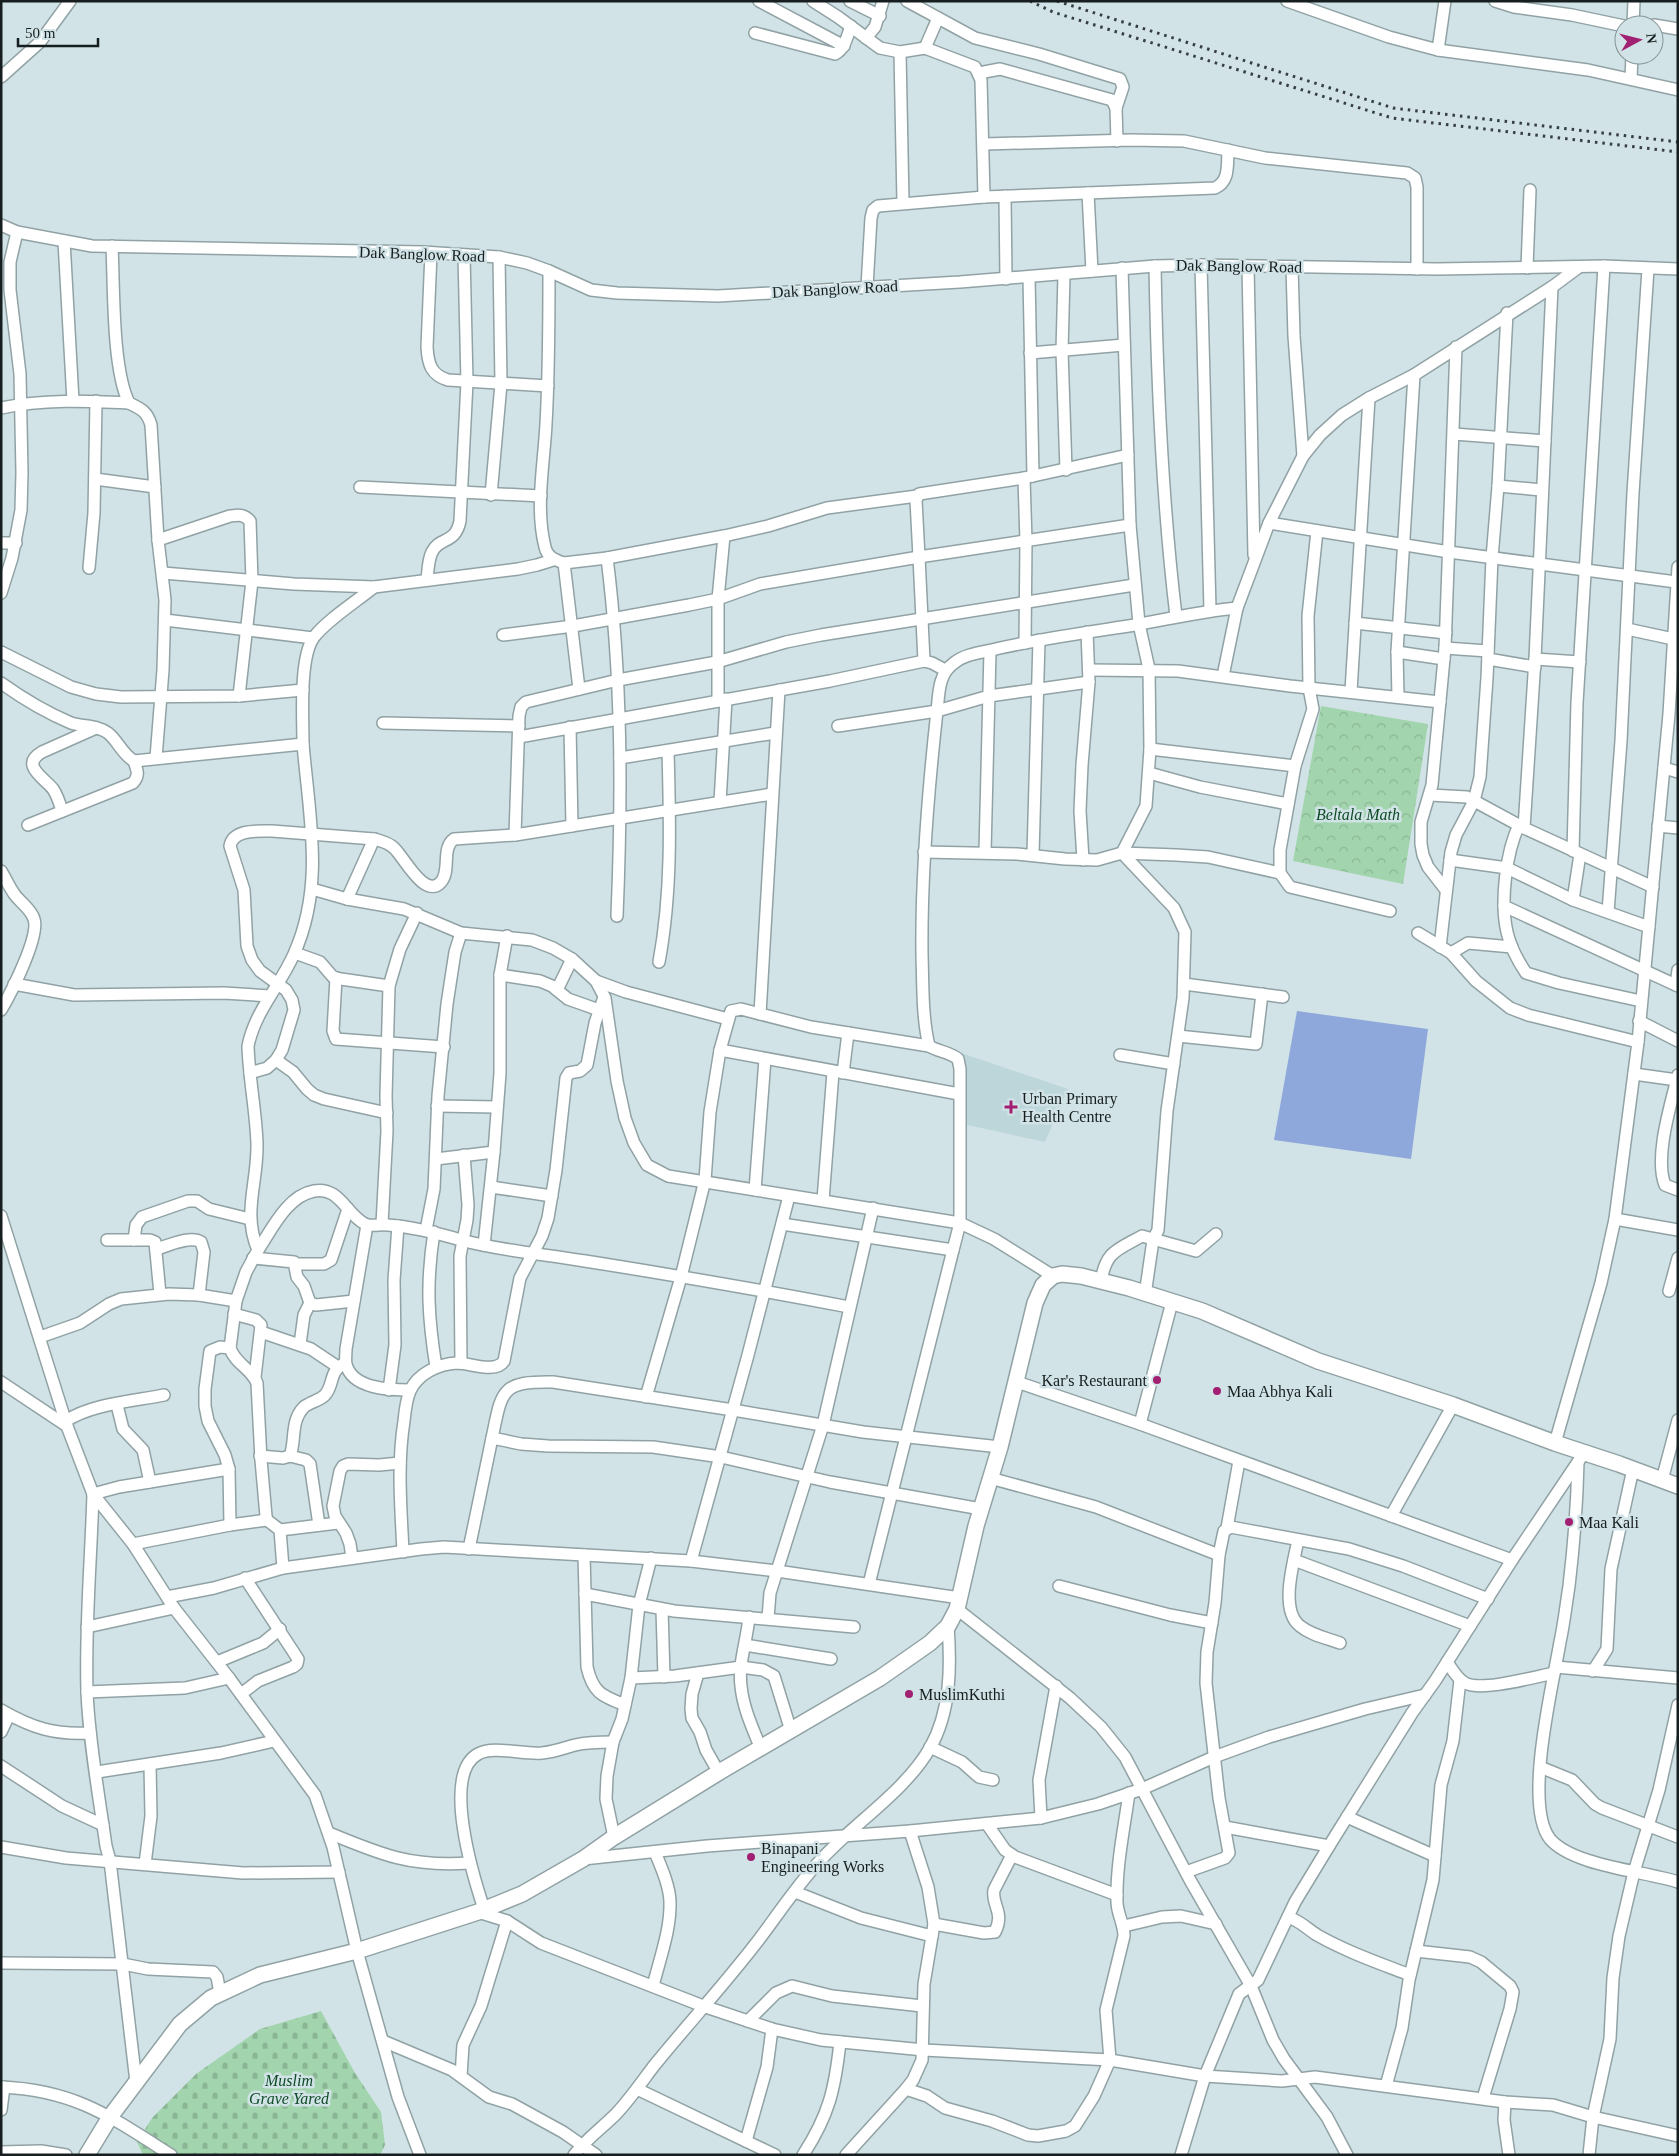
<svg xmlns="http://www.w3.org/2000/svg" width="1679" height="2156" viewBox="0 0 1679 2156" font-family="'Times New Roman',serif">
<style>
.built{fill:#bcd6da}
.forest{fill:url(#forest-crowns)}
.cemetery{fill:url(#cemetery-stones)}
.water{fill:#8fa8db}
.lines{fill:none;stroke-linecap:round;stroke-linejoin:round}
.minor-casing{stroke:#91a2a5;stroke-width:14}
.secondary-casing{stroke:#91a2a5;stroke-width:18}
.minor{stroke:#fff;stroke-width:11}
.secondary{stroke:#fff;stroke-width:15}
.rail{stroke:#363e40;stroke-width:3;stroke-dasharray:2.5 5;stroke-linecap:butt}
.poi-dot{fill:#a12071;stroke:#d1e3e6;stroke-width:2}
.labels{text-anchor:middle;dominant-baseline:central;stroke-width:5;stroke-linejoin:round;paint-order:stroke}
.street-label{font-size:16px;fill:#171e1f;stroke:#d1e3e6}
.park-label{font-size:16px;font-style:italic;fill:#0f4b26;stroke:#d1e3e6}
.poi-label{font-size:16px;fill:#171e1f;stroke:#d1e3e6;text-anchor:start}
</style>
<defs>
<pattern id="forest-crowns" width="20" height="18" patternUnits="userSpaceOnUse" patternTransform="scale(1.25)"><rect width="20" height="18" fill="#a2d5ae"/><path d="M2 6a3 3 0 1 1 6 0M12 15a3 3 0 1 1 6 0" fill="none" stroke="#8bb695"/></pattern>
<pattern id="cemetery-stones" width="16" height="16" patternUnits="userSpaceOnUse" patternTransform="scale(1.25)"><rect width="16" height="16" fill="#a2d5ae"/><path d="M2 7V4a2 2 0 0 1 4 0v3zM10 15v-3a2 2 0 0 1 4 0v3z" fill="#8bb695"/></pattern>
</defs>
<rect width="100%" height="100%" fill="#d1e3e6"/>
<polygon class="built" points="961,1053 1068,1089 1045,1142 963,1124"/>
<polygon class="forest" points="1321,706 1428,724 1403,884 1293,861"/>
<polygon class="cemetery" points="321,2011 355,2073 381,2112 385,2145 380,2155 143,2155 137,2142 152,2118 196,2074 260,2029"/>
<polygon class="water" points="1297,1011 1428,1029 1411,1159 1274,1140"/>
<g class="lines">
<g class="minor-casing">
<g id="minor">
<polyline points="759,1 844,46"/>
<polyline points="813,1 838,17 880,48 900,52 925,48 975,67 981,80 984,197"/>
<polyline points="850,1 880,16"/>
<polyline points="907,1 975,38 1039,54 1120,79 1123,87 1116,108"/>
<polyline points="1287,1 1389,37 1438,50 1588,70 1678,90"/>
<polyline points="1495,1 1514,7 1572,15 1624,26"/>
<polyline points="1633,25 1634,1"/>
<polyline points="1654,25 1678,29"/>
<path d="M755,33L835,54C845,49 847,36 851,26"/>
<polyline points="866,38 875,27 883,1"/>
<polyline points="925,48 938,18"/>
<polyline points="1438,50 1445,1"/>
<polyline points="900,52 903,203"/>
<polyline points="979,73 1000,69 1112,100 1116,108 1117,141"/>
<polyline points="1,77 40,42 70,1"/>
<polyline points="1631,79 1632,55"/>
<polyline points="984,144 1131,140 1184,141 1265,158 1407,173 1415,178 1417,187 1417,269"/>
<polyline points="1088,193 1092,271"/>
<polyline points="1005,196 1006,279"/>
<polyline points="1,225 17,232 92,246 423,252 499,257 527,263 549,271 591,290 617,293 718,296 960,282 1155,266 1201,265 1437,269 1604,266 1678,269"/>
<polyline points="64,241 73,401"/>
<path d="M112,246C114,286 112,369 129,403C141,409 147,411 151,425L158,540L165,600L163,670L156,758"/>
<path d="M431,253L427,347C428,364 431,375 448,380L548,386"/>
<polyline points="1201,265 1210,610"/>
<path d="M1155,266C1157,383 1162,500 1176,616"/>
<polyline points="1248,267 1254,555"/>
<polyline points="1292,267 1294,336 1303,456"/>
<polyline points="1122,268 1130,525 1139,624 1149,669 1150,749 1146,806 1122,853 1174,908 1185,932 1183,998 1167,1111 1158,1230 1153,1240 1145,1295"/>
<polyline points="1527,268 1530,190"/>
<path d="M549,271C549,322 549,373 546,424C544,464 535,508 545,547C547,557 555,560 564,563L579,689"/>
<polyline points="1064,275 1062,351 1066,470"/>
<polyline points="1029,277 1033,476"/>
<path d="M867,287L871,218L873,210L878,206L984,197L1215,188C1230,181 1227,165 1228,150"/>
<polyline points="1030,353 1124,345"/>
<path d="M1,408C43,399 86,401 129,403"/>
<polyline points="1454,434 1545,441"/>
<polyline points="1128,455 1024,478 919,494 916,500 919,557 1130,525"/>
<polyline points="1024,478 1026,541 1025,643"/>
<polyline points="95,479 155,487"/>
<polyline points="1498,486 1542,490"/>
<polyline points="360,487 541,496"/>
<polyline points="491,495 501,384 499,257"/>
<polyline points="1269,523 1449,552 1676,582"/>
<polyline points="1317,531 1308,616 1309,688 1313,709 1295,766 1280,850 1280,873 1290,887 1390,911"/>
<path d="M158,540L230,516C239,515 244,514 250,521L252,581L239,696"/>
<polyline points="1,543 16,543"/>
<path d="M607,558C622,677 622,796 617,916"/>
<polyline points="564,563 607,558 724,536 768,526 827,508 917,496"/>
<polyline points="89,568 94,513 96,401"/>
<polyline points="163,573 294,584 374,587 518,569 537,565 553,560"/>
<path d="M427,580C428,571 428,560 432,552C440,536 455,545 460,521L467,382L464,255"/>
<polyline points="1,593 12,558 21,510 22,473 20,374 10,290 10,262 17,232"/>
<polyline points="165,620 313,638"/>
<polyline points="1355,623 1446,633"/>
<polyline points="1627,629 1678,640"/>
<polyline points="503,635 573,626 689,605 718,599 760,584 919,557 924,661"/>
<polyline points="1445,648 1488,651"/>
<polyline points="1,652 71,687 96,694 121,697 239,696 303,690"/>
<polyline points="1397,652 1444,659"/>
<polyline points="1488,659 1535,667"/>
<polyline points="1535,659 1580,662"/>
<polyline points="1089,670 1178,671 1290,686 1440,702"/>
<polyline points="1223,676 1237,608"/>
<path d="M1,683C22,698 47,713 71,723C83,727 98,725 108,733C118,741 122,754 134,761L303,744C309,816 325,885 294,954C280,986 255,1011 248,1046C249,1079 256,1111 257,1144C258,1182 242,1213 258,1250L246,1272L236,1301L199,1295L169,1294L121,1299L109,1304L80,1323L40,1337"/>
<polyline points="1351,691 1369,398"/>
<polyline points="1398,697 1397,652 1414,375"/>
<polyline points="718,701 718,599 724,536"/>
<polyline points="383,723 519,726"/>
<path d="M838,726L937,711C939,694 938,674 954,663C966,653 985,652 1000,648C1045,638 1090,632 1135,625C1169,619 1202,611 1237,608L1269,523L1303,456L1320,435L1342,415L1369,398L1414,375L1552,287L1579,267"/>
<polyline points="570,727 572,826"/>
<polyline points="519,737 830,681 924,661 932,663 945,670"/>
<path d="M303,744C303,718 299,657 314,637C327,620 357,601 374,587"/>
<polyline points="1150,749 1295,766"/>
<polyline points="620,758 775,733"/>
<polyline points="1664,768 1678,772"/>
<polyline points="1149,773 1200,787 1288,804"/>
<polyline points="1430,795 1467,797 1524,828 1653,887"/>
<polyline points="720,802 726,699"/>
<path d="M62,811C60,804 57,795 53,789C43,777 20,765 42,752L96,728"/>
<path d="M28,825L133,783C140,775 137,770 134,761"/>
<path d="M1519,825C1506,852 1500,902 1507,932C1510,946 1518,961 1526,973L1559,983L1641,1001"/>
<polyline points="1658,826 1678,828"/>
<polyline points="1524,828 1535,659 1552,287"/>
<polyline points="515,835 519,716 521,707 526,702 618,680 717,662 786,642 821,635 1134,585"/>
<polyline points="1573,851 1577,703 1604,266"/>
<polyline points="924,852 1017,854 1065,859 1097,860 1122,853 1176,855 1208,857 1280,873"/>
<polyline points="985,852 990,651"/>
<polyline points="1033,855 1039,640"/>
<polyline points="1083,860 1080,811 1082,765 1089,682 1087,632"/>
<polyline points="1450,860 1507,868 1573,900 1649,927"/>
<path d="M1,871C6,879 9,887 15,895C21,903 31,909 34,919C40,936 11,993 1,1010"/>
<polyline points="312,889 347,899 404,909 461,933 532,940 553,948 572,959 596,981 605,998 617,1081 625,1118 634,1143 647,1165 668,1176 960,1223 953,1250 782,1224"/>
<polyline points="1446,890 1428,867 1423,855 1421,844 1421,822 1432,785 1445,648 1456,347"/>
<polyline points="347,899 374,839"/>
<polyline points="1573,900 1580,854"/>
<polyline points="1504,906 1678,986"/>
<polyline points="1608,912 1621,741 1633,493 1648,269"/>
<polyline points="1418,933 1451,953 1476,981 1510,1008 1528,1015 1638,1042"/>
<polyline points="1440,947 1451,852 1456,835 1474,801 1480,777 1487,678 1492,558 1498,486 1507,313"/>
<polyline points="295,953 320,962 333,977 341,979 389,986"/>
<polyline points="1451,953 1468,943 1512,947"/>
<path d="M659,962C672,892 670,821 668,751"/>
<polyline points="500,975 540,981 552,986 568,999 599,1010"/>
<polyline points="336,978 333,1031 336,1039 444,1047"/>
<polyline points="596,981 626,992 728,1019"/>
<polyline points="14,984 74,995 224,993 270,996"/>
<polyline points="1184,984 1283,997"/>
<polyline points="1676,985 1678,970"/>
<polyline points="557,990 572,959"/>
<polyline points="760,1014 779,690"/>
<polyline points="1639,1021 1678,1041"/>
<polyline points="1178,1036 1256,1044 1262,994"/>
<polyline points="720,1050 959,1094"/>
<polyline points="1120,1055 1174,1064"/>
<polyline points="276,1060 293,1072 307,1089 314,1095 324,1099 387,1113"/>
<path d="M250,1073L267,1068L276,1060L282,1050L294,1010L292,1000L286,990L260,971L252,960L247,946L244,890L230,846C233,829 258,831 272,831L374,839C381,841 388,842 394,848C404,857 425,900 441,882C451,871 441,848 454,839L515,835L772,794"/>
<polyline points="843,1073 848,1033"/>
<polyline points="1634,1074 1677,1080"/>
<path d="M1678,1075C1671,1104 1654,1157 1665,1185L1678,1190"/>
<polyline points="437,1106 497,1107"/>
<polyline points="436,1159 494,1152"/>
<polyline points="491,1187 552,1196"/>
<polyline points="755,1190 765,1059"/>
<polyline points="823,1200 833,1072"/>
<polyline points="1,1216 67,1426 93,1494 133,1544 174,1608 229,1678 315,1795 333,1847 357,1951 398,2097 420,2155"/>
<polyline points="1615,1219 1678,1230"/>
<polyline points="382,1224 387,1131 386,1096 389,986 400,949 417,913"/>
<path d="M367,1225L346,1349C346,1354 345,1360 346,1364C352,1389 390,1390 410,1390"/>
<polyline points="426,1230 434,1189 438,1096 447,1004 455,952 461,933"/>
<path d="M434,1232C426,1283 428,1317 436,1367"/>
<polyline points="107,1240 150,1240 155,1242 160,1294"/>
<polyline points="134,1240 136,1225 142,1217 188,1201 197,1201 209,1209 250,1219"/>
<polyline points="484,1245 494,1152 500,1073 500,975 507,936"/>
<path d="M156,1249C168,1246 190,1235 201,1242L204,1252L199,1295"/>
<path d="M258,1250C272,1229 287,1196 314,1191C339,1186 346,1214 365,1224C371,1227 381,1224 388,1225C413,1227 437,1233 461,1240C501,1251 544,1254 585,1261C673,1275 761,1290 849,1307"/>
<polyline points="253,1258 294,1262 297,1277 304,1286 310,1303 316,1305 354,1301"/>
<polyline points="295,1264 324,1264 331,1260 348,1209"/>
<path d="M1053,1276L994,1239L960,1223V1069L958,1059C950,1052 939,1052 929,1046C922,1017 923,984 922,955C921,873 928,792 937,711L989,696L1089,682"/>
<path d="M1101,1281C1106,1251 1117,1250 1142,1236L1196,1251L1216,1234"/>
<polyline points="1669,1291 1678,1258"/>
<path d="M236,1301L230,1348C235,1364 251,1368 257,1383L261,1460L266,1516L267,1520L280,1530L283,1568"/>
<polyline points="234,1314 256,1320 261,1325 255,1377"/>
<polyline points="261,1332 311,1349 338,1367"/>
<polyline points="300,1344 304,1315 310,1303"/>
<polyline points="230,1348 220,1347 210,1351 205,1389 205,1406 208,1421 225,1455 229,1469 230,1525"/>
<polyline points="461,1363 460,1256 467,1220 468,1205 464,1155"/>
<polyline points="1,1382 67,1426"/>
<polyline points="1017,1382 1140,1424 1172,1302"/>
<polyline points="389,1390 395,1345 394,1280 398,1226"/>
<polyline points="646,1397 681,1277 705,1180 710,1112 720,1050 731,1011 741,1009 811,1027 929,1046"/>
<polyline points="117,1405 123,1429 143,1450 150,1482"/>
<path d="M66,1421C91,1404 134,1401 164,1395"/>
<polyline points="1140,1424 1512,1560"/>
<polyline points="1555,1443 1601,1283 1615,1219 1638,1042 1669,714 1678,567"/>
<path d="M260,1456L283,1458L290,1456C296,1441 290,1421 304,1407C310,1402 319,1401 325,1395C335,1383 328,1372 345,1363"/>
<polyline points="290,1456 306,1460 310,1464 319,1525"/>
<path d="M1578,1462C1577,1504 1574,1544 1569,1586C1566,1605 1564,1624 1560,1642C1553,1684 1523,1805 1550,1839C1573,1866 1644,1871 1678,1882"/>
<polyline points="990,1478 1096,1507 1219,1555 1224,1531 1231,1527 1236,1528 1349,1549 1403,1566 1488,1599"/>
<polyline points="1662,1480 1678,1420"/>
<path d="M981,1509L830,1482L721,1457L653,1447L548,1446L521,1444L492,1438C502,1391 500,1381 553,1382L733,1410L863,1432L1000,1447"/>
<polyline points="1391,1516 1453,1405"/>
<polyline points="1227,1528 1239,1461"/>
<polyline points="280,1530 338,1523"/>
<path d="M1298,1540C1294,1561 1279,1610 1300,1626C1311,1635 1326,1638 1340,1643"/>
<polyline points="133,1544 230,1525 267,1520"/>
<polyline points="469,1549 492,1438"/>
<path d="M403,1552C401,1508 397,1465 404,1421C405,1412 406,1400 410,1391C418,1373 439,1364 457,1363C471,1363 495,1374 504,1361L520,1278L542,1236L548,1218L556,1170L566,1078L569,1073L580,1071L587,1065L595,1023L604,997"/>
<path d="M584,1555L587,1667C593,1693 602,1696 625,1705"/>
<polyline points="352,1558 350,1544 346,1533 335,1516 333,1506 340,1471 343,1466 348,1464 379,1465 400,1463"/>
<polyline points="1294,1560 1470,1626"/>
<polyline points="691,1561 748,1355 789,1196"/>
<polyline points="869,1584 953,1250"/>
<polyline points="1059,1586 1170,1615 1212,1623"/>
<polyline points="585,1594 674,1611 854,1627"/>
<polyline points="167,1597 214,1588 283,1568 421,1549 444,1547 691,1561 777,1571 960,1598"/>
<polyline points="662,1609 664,1677"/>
<polyline points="957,1609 1070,1698 1101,1727 1125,1757 1190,1880 1251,1986 1273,2040 1284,2059 1327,2117 1347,2155"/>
<path d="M749,1617C747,1640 738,1664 741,1686C743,1708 753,1729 761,1749"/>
<polyline points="768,1618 770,1593 823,1425 873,1208"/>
<polyline points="87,1627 174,1608"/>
<polyline points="745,1645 831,1659"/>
<polyline points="217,1662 263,1643 280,1629"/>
<path d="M1447,1662C1452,1669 1457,1679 1465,1683C1481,1692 1534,1677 1554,1673"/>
<polyline points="1556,1667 1678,1678"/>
<polyline points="1593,1671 1607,1649 1611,1569 1633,1469"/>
<polyline points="698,1673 692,1694 691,1709 692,1718 700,1732 706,1750 719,1773"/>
<polyline points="631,1678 675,1676 741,1667 763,1670 774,1676 791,1731"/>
<polyline points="87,1692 185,1688 229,1678"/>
<polyline points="241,1694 258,1681 293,1667 297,1664 298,1659 245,1578"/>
<path d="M1,1710C32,1728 55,1735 90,1733"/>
<polyline points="1,1732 9,1715"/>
<polyline points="930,1747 962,1762 979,1777 993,1780"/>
<polyline points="1,1766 62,1806 103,1825"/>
<polyline points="1540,1767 1572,1780 1595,1804 1602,1808 1678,1837"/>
<polyline points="97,1772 221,1753 274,1741"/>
<polyline points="1347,1817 1435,1856"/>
<polyline points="1041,1818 1039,1780 1056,1686"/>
<polyline points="987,1824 1005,1850 1015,1857 1117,1895"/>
<polyline points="1225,1827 1329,1846"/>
<path d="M329,1833C382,1855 411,1867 469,1863"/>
<polyline points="614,1837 606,1799 607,1776 613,1742 622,1719 631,1678 639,1605 651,1558"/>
<polyline points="1,1847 66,1858 243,1873 339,1872"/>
<polyline points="583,1859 707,1846 910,1831 1041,1818 1098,1804 1142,1789 1214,1757 1269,1737 1365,1709 1425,1695"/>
<polyline points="145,1864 151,1816 150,1764"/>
<polyline points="1186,1872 1225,1858 1229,1853 1219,1798 1206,1683 1207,1652 1215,1603 1219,1555"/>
<polyline points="795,1892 861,1918 932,1936"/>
<path d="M484,1909C474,1879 441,1774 478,1754C493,1745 524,1755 542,1753C554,1752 564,1748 575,1745C588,1742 600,1742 613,1742"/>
<path d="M1288,1917C1302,1922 1306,1928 1317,1935C1347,1952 1379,1963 1410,1975"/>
<polyline points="507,1921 541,1943 703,2006 772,2029 821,2040 924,2050 1110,2060 1205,2076 1282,2081 1315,2077 1505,2102 1553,2105 1593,2117 1678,2136"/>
<path d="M934,1924L984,1933L995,1932C1005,1912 991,1905 994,1890L1012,1855"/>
<polyline points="1124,1926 1162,1917 1181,1916 1216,1924"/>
<polyline points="1416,1951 1470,1957 1481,1962 1510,1986 1513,1992 1510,2009 1483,2098"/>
<polyline points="1,1963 123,1964 148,1969 213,1972 217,1977 220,1993"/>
<path d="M653,1986C660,1958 671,1929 670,1901C669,1884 661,1867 655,1852"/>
<polyline points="748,2021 776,1993 792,1986 832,1996 922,2006"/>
<polyline points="383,2041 452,2070 489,2097 512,2104 563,2132 596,2155"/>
<polyline points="461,2076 463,2045 481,2006 507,1921 478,1912"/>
<path d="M136,2082L110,1861L106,1846C99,1796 89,1742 87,1692C85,1626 91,1560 93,1494L119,1487L229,1469"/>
<polyline points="1386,2086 1402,2028 1409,1980 1433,1880 1441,1785 1453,1741 1460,1680"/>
<path d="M1,2087C75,2090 111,2117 171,2155"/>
<polyline points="637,2089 775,2155"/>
<path d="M906,2089L927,2096L945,2108L992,2121L1028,2135L1038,2136L1066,2131L1075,2126L1094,2096L1110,2060L1106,2010L1124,1936C1124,1924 1117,1913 1117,1902C1116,1866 1124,1829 1129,1793"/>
<polyline points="1505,2102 1504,2120 1509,2155"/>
<polyline points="1,2110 4,2087"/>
<polyline points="746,2141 767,2067 772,2029"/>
<polyline points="1,2152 41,2151 66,2155"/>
<path d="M574,2155C586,2139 602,2128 616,2114C630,2099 641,2083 653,2067C687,2025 724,1985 757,1942C777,1916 795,1888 817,1864C851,1825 905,1792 930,1748C951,1711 951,1666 948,1626"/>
<path d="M803,2155C829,2115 835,2089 840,2042"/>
<polyline points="846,2155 906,2089 913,2080 922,2060 924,1984 934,1924 928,1887 910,1831"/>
<polyline points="1181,2155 1205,2076 1239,1994 1258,1980 1295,1902 1329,1846 1412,1713 1435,1681 1512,1560 1584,1453"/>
<polyline points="1589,2155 1593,2117 1610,2039 1613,1978 1619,1936 1634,1872 1659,1790 1678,1705"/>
</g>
</g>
<g class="secondary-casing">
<polyline id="secondary" points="87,2155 110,2117 180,2024 211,1998 260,1975 357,1951 478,1912 522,1894 583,1859 614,1837 721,1771 880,1678 930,1643 948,1626 957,1609 976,1526 1000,1447 1035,1303 1043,1285 1053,1276 1062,1274 1081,1276 1129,1288 1202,1311 1318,1361 1453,1405 1555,1443 1619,1464 1678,1486"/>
</g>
<use href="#minor" class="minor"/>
<use href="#secondary" class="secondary"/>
<g class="rail">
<polyline points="1030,1 1053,12 1392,118 1678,152"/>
<polyline points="1057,1 1393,108 1678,142"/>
</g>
</g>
<g class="poi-dot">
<path d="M1008.5 1099.5h5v5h5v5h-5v5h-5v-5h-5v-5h5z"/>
<circle cx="1157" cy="1380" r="5"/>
<circle cx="1217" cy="1391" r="5"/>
<circle cx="1569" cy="1522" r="5"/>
<circle cx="909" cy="1694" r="5"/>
<circle cx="751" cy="1857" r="5"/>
</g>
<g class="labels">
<g class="street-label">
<text transform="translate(422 254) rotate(2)">Dak Banglow Road</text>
<text transform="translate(1239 266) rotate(1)">Dak Banglow Road</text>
<text transform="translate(835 289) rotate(-3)">Dak Banglow Road</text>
</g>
<g class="park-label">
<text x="1358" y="814">Beltala Math</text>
<text x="289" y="2080">Muslim<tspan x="289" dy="18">Grave Yared</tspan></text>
</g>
<g class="poi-label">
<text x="1022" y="1098">Urban Primary<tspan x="1022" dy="18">Health Centre</tspan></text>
<text x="1147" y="1380" text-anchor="end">Kar's Restaurant</text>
<text x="1227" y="1391">Maa Abhya Kali</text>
<text x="1579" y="1522">Maa Kali</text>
<text x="919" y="1694">MuslimKuthi</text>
<text x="761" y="1848">Binapani<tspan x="761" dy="18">Engineering Works</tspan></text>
</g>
</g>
<rect width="1679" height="2156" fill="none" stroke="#171e1f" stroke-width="5"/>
<g transform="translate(1639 40) rotate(83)"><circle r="24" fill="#d1e3e6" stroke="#879496"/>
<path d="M0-4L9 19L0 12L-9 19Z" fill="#a12071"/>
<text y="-8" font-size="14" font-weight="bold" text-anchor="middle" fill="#171e1f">N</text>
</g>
<path d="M18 38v8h80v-8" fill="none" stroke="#171e1f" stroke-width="2.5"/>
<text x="25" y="38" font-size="15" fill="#171e1f" stroke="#d1e3e6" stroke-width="4" paint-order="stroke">50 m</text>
</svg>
